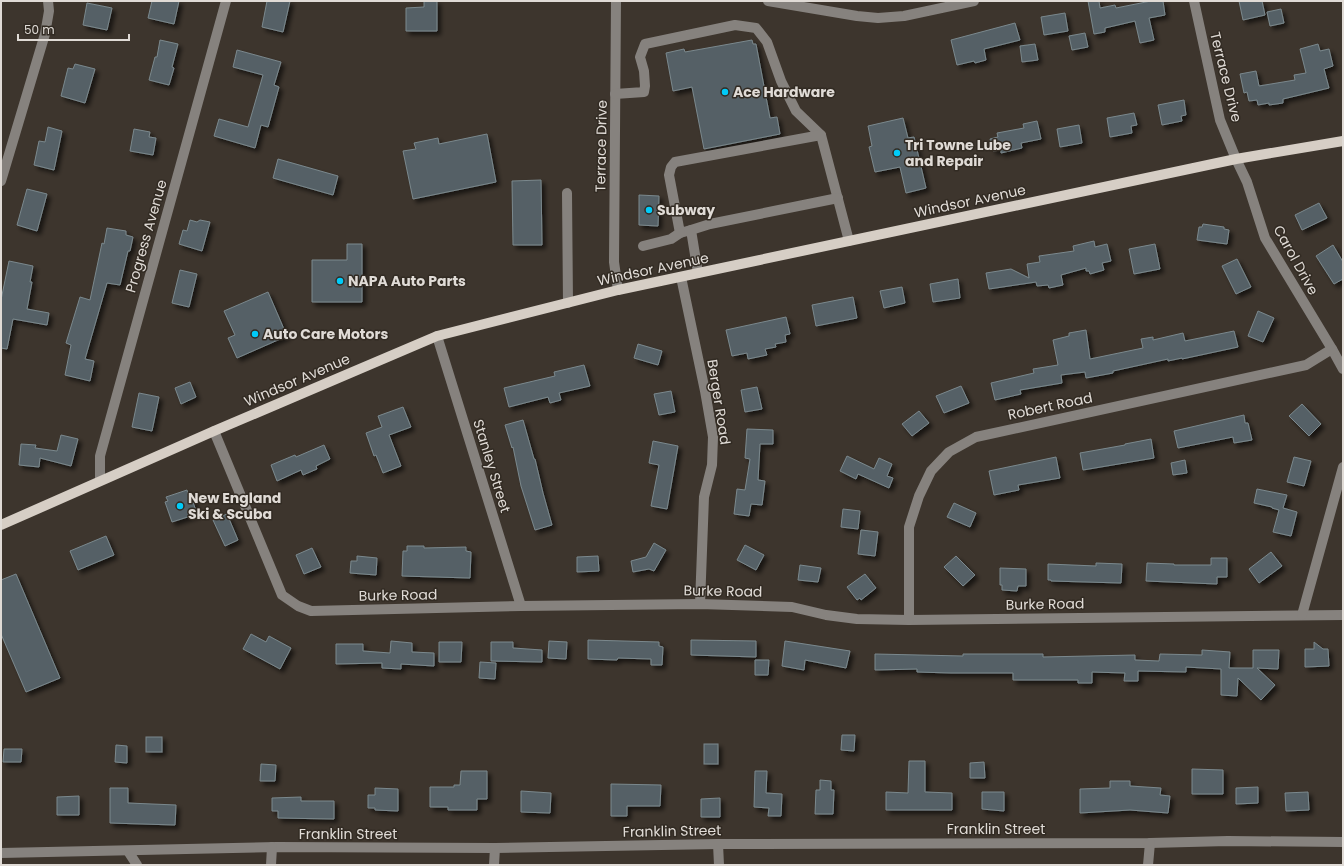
<svg xmlns="http://www.w3.org/2000/svg" width="1344" height="866" viewBox="0 0 1344 866" font-family="Poppins,sans-serif">
<style>
.building{fill:#546166;stroke:#7b888d;filter:url(#shadow)}
.lines{fill:none;stroke-linecap:round;stroke-linejoin:round}
.minor{stroke:#86827e;stroke-width:10}
.major{stroke:#d6cec5;stroke-width:10}
.poi-dot{fill:#00cbf9;stroke:#322b23;stroke-width:1.5}
.labels{text-anchor:middle;dominant-baseline:central;stroke-width:3;stroke-linejoin:round;paint-order:stroke}
.street-label{font-size:14px;fill:#e0dbd6;stroke:#322b23}
.poi-label{font-size:14px;font-weight:bold;fill:#e0dbd6;stroke:#322b23;text-anchor:start}
</style>
<defs>
<filter id="shadow"><feDropShadow dx="3.5" dy="3.5" stdDeviation="2" flood-color="#0009"/></filter>
</defs>
<rect width="100%" height="100%" fill="#3d352d"/>
<g class="building">
<polygon points="152,1 179,1 174,24 148,18"/>
<polygon points="267,1 290,1 283,32 262,27"/>
<polygon points="424,1 437,1 437,31 406,31 406,8 424,7"/>
<polygon points="1088,1 1099,1 1100,8 1115,5 1116,8 1151,1 1163,1 1165,15 1149,18 1154,40 1140,43 1135,21 1105,28 1105,32 1094,34"/>
<polygon points="1239,1 1262,1 1265,15 1243,20"/>
<polygon points="87,3 112,8 107,30 83,25"/>
<polygon points="1281,9 1284,23 1270,26 1267,12"/>
<polygon points="1065,13 1068,31 1044,35 1041,17"/>
<polygon points="1015,23 1020,40 984,49 986,60 975,63 974,61 957,65 951,40"/>
<polygon points="1085,33 1088,47 1072,50 1069,36"/>
<polygon points="160,40 178,44 172,67 174,68 169,85 149,80 155,57 157,57"/>
<polygon points="752,40 753,44 756,44 770,118 777,117 780,134 704,149 692,87 673,91 666,53 684,49 685,52"/>
<polygon points="1035,44 1038,60 1022,62 1020,46"/>
<polygon points="1318,44 1320,51 1329,49 1333,66 1324,69 1329,88 1283,99 1283,103 1269,105 1269,103 1258,105 1257,100 1249,101 1247,92 1244,93 1240,74 1256,71 1259,86 1295,80 1294,75 1306,73 1300,49"/>
<polygon points="237,50 281,62 274,85 279,87 268,127 261,125 255,148 214,136 219,119 248,127 263,75 233,67"/>
<polygon points="75,64 95,69 85,103 61,96 68,68 73,69"/>
<polygon points="1184,100 1186,115 1181,116 1182,121 1162,125 1158,105"/>
<polygon points="1134,113 1137,125 1131,126 1132,133 1110,137 1107,118"/>
<polygon points="903,118 908,138 914,137 926,188 906,193 900,167 875,172 869,147 872,146 868,126"/>
<polygon points="1037,121 1041,139 1021,143 1022,148 1001,153 1001,150 993,151 990,139 998,137 997,133 1024,128 1023,124"/>
<polygon points="1079,125 1082,143 1060,147 1057,129"/>
<polygon points="48,127 62,131 54,170 34,165 39,141 45,142"/>
<polygon points="134,129 150,132 149,137 156,138 153,155 130,151"/>
<polygon points="487,134 496,182 413,199 403,151 416,149 414,143 438,138 439,144"/>
<polygon points="278,159 338,176 333,195 273,178"/>
<polygon points="541,180 542,245 513,245 512,181"/>
<polygon points="27,189 47,194 37,231 17,225"/>
<polygon points="639,195 659,196 658,226 639,225"/>
<polygon points="1319,203 1327,218 1302,230 1295,215"/>
<polygon points="190,220 197,222 200,220 210,222 202,251 179,244 183,230 187,231"/>
<polygon points="1203,224 1224,227 1224,229 1229,230 1227,244 1197,240 1199,227 1202,227"/>
<polygon points="107,228 126,231 126,235 133,237 130,251 128,251 120,285 107,283 85,359 94,361 90,381 65,375 71,345 66,343 80,297 90,300 102,243 104,244"/>
<polygon points="1094,241 1095,247 1107,244 1111,261 1102,263 1104,270 1090,274 1089,271 1086,271 1086,268 1061,275 1063,285 1049,288 1048,285 1037,286 1036,282 989,289 986,273 1011,269 1029,278 1027,264 1040,262 1039,256 1074,251 1073,246"/>
<polygon points="347,244 362,244 362,302 312,302 312,260 347,260"/>
<polygon points="1155,244 1160,269 1134,274 1129,249"/>
<polygon points="1333,245 1343,262 1343,279 1334,284 1316,256"/>
<polygon points="1237,259 1251,287 1236,294 1222,266"/>
<polygon points="9,261 33,266 30,282 32,282 27,309 49,313 47,325 13,319 7,349 1,348 1,300"/>
<polygon points="180,270 197,274 189,307 172,303"/>
<polygon points="958,279 960,298 933,302 930,284"/>
<polygon points="902,287 905,303 884,308 880,291"/>
<polygon points="268,292 287,336 237,358 228,338 235,335 224,311"/>
<polygon points="853,297 857,318 816,326 812,305"/>
<polygon points="1258,311 1274,318 1263,342 1248,336"/>
<polygon points="786,317 790,334 785,335 786,342 775,344 776,347 765,349 767,355 748,359 747,353 732,356 726,330"/>
<polygon points="1086,330 1090,359 1143,348 1141,339 1153,337 1153,340 1183,333 1185,341 1234,331 1238,347 1182,359 1182,358 1168,361 1168,359 1113,371 1113,373 1086,378 1085,372 1061,375 1062,383 1020,390 1021,394 995,400 991,383 1034,373 1033,369 1058,365 1053,340 1069,336 1069,333"/>
<polygon points="638,344 662,351 658,365 634,358"/>
<polygon points="584,365 590,386 559,393 561,400 550,403 548,397 509,407 504,388 555,376 554,372"/>
<polygon points="190,382 196,397 181,404 175,388"/>
<polygon points="961,386 969,403 944,413 936,396"/>
<polygon points="757,387 762,409 745,412 741,390"/>
<polygon points="671,391 675,412 659,415 654,394"/>
<polygon points="139,393 159,397 152,431 132,427"/>
<polygon points="1302,404 1321,424 1309,436 1289,416"/>
<polygon points="403,407 411,427 389,435 401,466 383,473 376,455 374,456 366,433 382,427 378,416"/>
<polygon points="919,411 929,423 912,436 902,424"/>
<polygon points="1244,415 1245,423 1248,423 1252,440 1234,443 1233,437 1178,448 1174,431"/>
<polygon points="523,420 534,459 535,459 543,493 552,525 535,530 521,486 513,447 512,448 505,425"/>
<polygon points="747,429 773,430 773,444 760,444 758,480 765,481 762,505 751,504 749,516 734,514 737,489 745,490 750,459 745,458"/>
<polygon points="61,435 78,439 71,466 40,458 39,467 19,465 21,444 36,445 35,448 57,451"/>
<polygon points="1151,439 1154,458 1083,470 1080,453 1125,445 1125,444"/>
<polygon points="653,441 678,446 667,509 651,506 659,465 649,463"/>
<polygon points="324,445 330,459 316,466 317,469 303,475 301,470 277,481 271,465 295,455 296,457"/>
<polygon points="847,456 874,469 879,458 892,464 887,476 893,478 889,488 858,474 856,479 840,471"/>
<polygon points="1056,457 1060,478 1018,485 1019,490 994,495 989,471"/>
<polygon points="1294,457 1311,461 1304,486 1287,482"/>
<polygon points="1185,460 1187,473 1173,475 1171,463"/>
<polygon points="1257,489 1287,495 1283,508 1297,512 1291,536 1273,532 1279,510 1272,508 1272,507 1254,503"/>
<polygon points="187,490 188,494 190,493 197,514 172,522 165,502 168,501 166,497"/>
<polygon points="954,503 976,513 970,527 947,517"/>
<polygon points="843,509 860,511 858,529 841,527"/>
<polygon points="227,514 238,540 225,546 213,520"/>
<polygon points="861,530 878,532 875,556 858,554"/>
<polygon points="106,536 114,555 78,570 70,551"/>
<polygon points="654,543 666,550 654,571 649,569 633,572 631,561 646,557"/>
<polygon points="745,545 764,555 756,570 737,560"/>
<polygon points="407,546 424,546 424,548 466,547 466,551 471,552 470,578 402,576 403,551 407,551"/>
<polygon points="312,548 321,567 304,574 296,555"/>
<polygon points="1271,552 1282,566 1259,583 1249,569"/>
<polygon points="357,556 377,558 376,575 350,573 351,561 357,561"/>
<polygon points="598,556 599,571 577,572 577,557"/>
<polygon points="956,556 975,575 963,586 944,567"/>
<polygon points="1211,558 1227,558 1227,577 1217,577 1217,584 1146,581 1147,563 1174,564 1174,565 1211,565"/>
<polygon points="1096,563 1122,564 1121,583 1051,581 1051,580 1048,580 1048,564 1096,566"/>
<polygon points="800,565 821,568 818,582 798,580"/>
<polygon points="1000,568 1026,569 1026,586 1018,586 1017,591 1002,590 1002,585 1000,585"/>
<polygon points="16,574 60,678 26,692 1,634 1,580"/>
<polygon points="865,574 876,588 861,600 860,598 857,600 847,587"/>
<polygon points="251,634 266,642 269,636 291,648 280,669 243,649"/>
<polygon points="588,640 659,642 659,646 663,647 662,665 651,665 651,659 618,658 617,660 588,659"/>
<polygon points="691,640 756,641 756,657 691,655"/>
<polygon points="391,641 412,643 412,652 434,653 434,666 401,664 401,669 382,668 382,663 336,664 336,644 363,644 363,651 390,653"/>
<polygon points="549,641 567,642 566,659 548,658"/>
<polygon points="785,641 850,651 846,668 805,660 804,670 782,666"/>
<polygon points="439,642 462,642 461,662 439,662"/>
<polygon points="491,642 513,642 513,648 542,650 542,662 491,661"/>
<polygon points="1314,642 1323,649 1328,649 1329,666 1305,667 1305,649 1314,649"/>
<polygon points="1202,650 1230,652 1229,668 1253,668 1253,650 1279,650 1278,669 1257,668 1275,685 1261,700 1238,678 1237,696 1221,695 1221,669 1186,667 1186,672 1138,671 1138,681 1124,681 1125,673 1092,672 1092,683 1078,683 1078,680 1013,680 1013,673 951,673 917,672 917,669 875,670 875,654 963,656 963,654 1043,654 1043,657 1135,655 1135,660 1159,661 1160,654 1202,655"/>
<polygon points="755,660 769,660 768,675 755,675"/>
<polygon points="480,662 496,663 495,679 479,678"/>
<polygon points="842,735 855,735 854,751 841,750"/>
<rect x="146" y="737" width="16" height="15"/>
<rect x="704" y="744" width="14" height="20"/>
<polygon points="116,745 127,746 127,763 115,762"/>
<polygon points="4,749 22,749 21,762 3,762"/>
<polygon points="909,761 925,761 925,792 952,793 952,810 886,810 886,792 908,793"/>
<polygon points="984,762 985,778 970,778 970,763"/>
<polygon points="261,764 276,765 275,781 260,781"/>
<polygon points="1192,769 1223,770 1223,794 1192,794"/>
<polygon points="461,771 487,771 487,799 477,799 477,810 448,810 448,807 430,807 430,787 454,787 454,785 460,785"/>
<polygon points="755,771 767,771 766,793 782,794 781,816 768,816 769,808 754,807"/>
<polygon points="820,780 831,781 831,790 834,790 833,814 815,814 816,790 820,790"/>
<polygon points="1110,781 1130,781 1130,786 1161,788 1160,795 1170,796 1168,813 1130,810 1080,813 1080,789 1110,788"/>
<polygon points="611,784 661,785 660,806 627,806 627,816 611,816"/>
<polygon points="1258,787 1258,803 1236,804 1236,788"/>
<polygon points="110,788 128,788 128,803 176,805 175,825 110,823"/>
<polygon points="375,788 398,789 398,811 375,810 375,808 368,808 368,795 375,795"/>
<polygon points="521,791 551,793 550,813 521,812"/>
<polygon points="982,792 1004,792 1004,811 982,809"/>
<polygon points="1308,792 1309,810 1286,811 1285,793"/>
<polygon points="79,796 79,815 57,815 57,797"/>
<polygon points="301,797 301,801 334,801 334,819 278,818 278,811 272,811 272,798"/>
<polygon points="720,798 720,817 701,817 701,799"/>
</g>
<g class="lines">
<g class="minor">
<polyline points="616,1 614,262 618,290"/>
<polyline points="768,1 857,16 878,18 904,16 974,1"/>
<polyline points="1194,1 1220,120 1236,159 1247,182 1265,238 1332,349 1343,369"/>
<polyline points="615,94 644,92 645,86 644,71 640,57 645,44 735,25 756,28 767,42 781,81 796,111 821,135 849,241"/>
<polyline points="1,181 45,34 49,11 48,1"/>
<polyline points="567,193 568,303"/>
<polyline points="691,230 680,233 669,175 671,167 675,162 821,135"/>
<polyline points="643,246 671,239 680,233"/>
<polyline points="698,273 691,230 710,224 838,198"/>
<polyline points="681,277 705,391 713,437 712,465 704,497 700,604"/>
<polyline points="437,336 521,606"/>
<polyline points="214,431 282,595 298,606 311,611 521,606 700,604 792,607 826,615 857,619 909,620 1343,615"/>
<polyline points="100,480 100,456 226,1"/>
<polyline points="1302,615 1343,467"/>
<polyline points="909,620 909,527 919,496 931,471 949,452 976,437 1306,365 1332,349"/>
<polyline points="718,844 719,865"/>
<polyline points="128,851 137,865"/>
<polyline points="1,853 277,847 495,848 718,844 1150,843 1228,841 1343,842"/>
<polyline points="271,865 272,847"/>
<polyline points="494,865 495,848"/>
<polyline points="1148,865 1150,843"/>
</g>
<polyline class="major" points="1,525 214,431 437,336 618,290 1236,159 1343,141"/>
</g>
<g class="poi-dot">
<circle cx="725" cy="92" r="4"/>
<circle cx="897" cy="153" r="4"/>
<circle cx="649" cy="210" r="4"/>
<circle cx="340" cy="281" r="4"/>
<circle cx="255" cy="334" r="4"/>
<circle cx="180" cy="506" r="4"/>
</g>
<g class="labels">
<g class="street-label">
<text transform="translate(1226 77) rotate(76)">Terrace Drive</text>
<text transform="translate(601 146) rotate(-89)">Terrace Drive</text>
<text transform="translate(970 201) rotate(-12)">Windsor Avenue</text>
<text transform="translate(146 236) rotate(-74)">Progress Avenue</text>
<text transform="translate(1296 260) rotate(61)">Carol Drive</text>
<text transform="translate(653 269) rotate(-12)">Windsor Avenue</text>
<text transform="translate(297 380) rotate(-23)">Windsor Avenue</text>
<text transform="translate(719 402) rotate(81)">Berger Road</text>
<text transform="translate(1050 406) rotate(-12)">Robert Road</text>
<text transform="translate(492 466) rotate(73)">Stanley Street</text>
<text transform="translate(723 591) rotate(1)">Burke Road</text>
<text transform="translate(398 595) rotate(-1)">Burke Road</text>
<text transform="translate(1045 604) rotate(-1)">Burke Road</text>
<text x="996" y="829">Franklin Street</text>
<text transform="translate(672 831) rotate(-1)">Franklin Street</text>
<text x="348" y="834">Franklin Street</text>
</g>
<g class="poi-label">
<text x="733" y="92">Ace Hardware</text>
<text x="905" y="145">Tri Towne Lube<tspan x="905" dy="16">and Repair</tspan></text>
<text x="657" y="210">Subway</text>
<text x="348" y="281">NAPA Auto Parts</text>
<text x="263" y="334">Auto Care Motors</text>
<text x="188" y="498">New England<tspan x="188" dy="16">Ski &amp; Scuba</tspan></text>
</g>
</g>
<rect width="1344" height="866" fill="none" stroke="#e0dbd6" stroke-width="4"/>
<path d="M18 34v6h111v-6" fill="none" stroke="#e0dbd6" stroke-width="2"/>
<text x="24" y="34" font-size="12" fill="#e0dbd6" stroke="#322b23" stroke-width="3" paint-order="stroke">50 m</text>
</svg>
